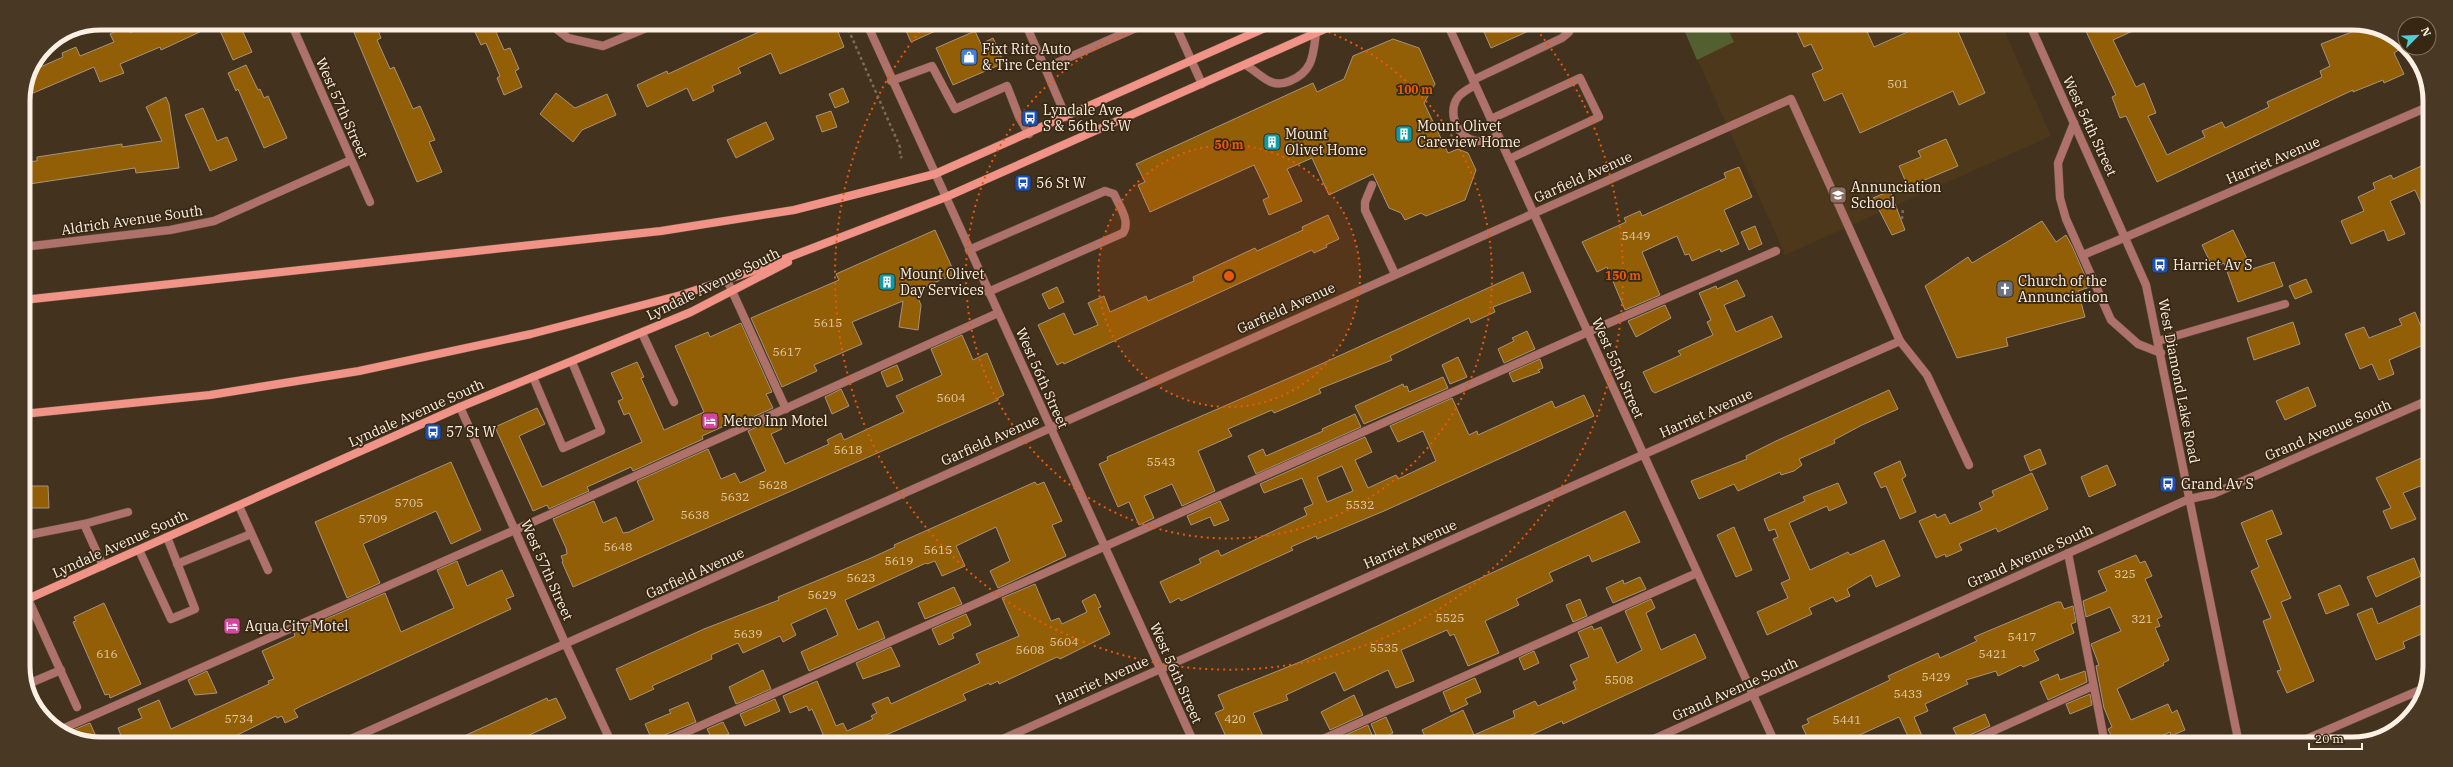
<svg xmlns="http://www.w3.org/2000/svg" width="2453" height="767" viewBox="0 0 2453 767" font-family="'IBM Plex Serif',serif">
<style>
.built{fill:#4d381c}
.green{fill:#535e31}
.building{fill:#925e06;stroke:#a8937c;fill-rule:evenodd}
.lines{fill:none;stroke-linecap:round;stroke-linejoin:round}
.service-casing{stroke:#61503d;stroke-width:9}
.minor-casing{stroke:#61503d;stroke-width:9}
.tertiary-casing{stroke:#61503d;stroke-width:9}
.secondary-casing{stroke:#61503d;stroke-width:9}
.path{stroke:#7b6c5a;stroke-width:2.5;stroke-dasharray:3 3;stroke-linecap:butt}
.service{stroke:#ae726a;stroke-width:8}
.minor{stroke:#ae726a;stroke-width:8}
.tertiary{stroke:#ae726a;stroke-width:8}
.secondary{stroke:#f19387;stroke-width:8}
.ring{fill:none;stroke:#e8590c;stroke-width:2;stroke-dasharray:2 4}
.labels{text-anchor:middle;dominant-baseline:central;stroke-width:3.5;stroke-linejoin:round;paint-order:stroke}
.number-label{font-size:12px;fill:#e2ccac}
.poi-label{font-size:14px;fill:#fcf0e4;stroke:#382813;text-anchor:start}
.street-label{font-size:14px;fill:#fcf0e4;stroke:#382813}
.rim{fill:none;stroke:#fcf0e4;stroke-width:5}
.centre{fill:#e8590c;stroke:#382813;stroke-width:2}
.ring-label{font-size:12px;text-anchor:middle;font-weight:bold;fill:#e8590c;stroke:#382813;stroke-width:3.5;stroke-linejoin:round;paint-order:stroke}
</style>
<rect width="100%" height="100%" fill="#43321d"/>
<polygon class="built" points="1682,25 2002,25 2051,136 1785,255"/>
<polygon class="green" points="1682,25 1726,25 1734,42 1697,60"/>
<g class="building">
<polygon points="152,23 239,23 252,52 233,60 217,24 161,50 160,47 120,64 124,73 100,82 94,67 24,97 29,72 63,57 62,53 76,47 80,56 114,42 110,34 127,26 130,33"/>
<polygon points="350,23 375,23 381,38 377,40 390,69 394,67 413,109 420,106 435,140 429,142 442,172 417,182"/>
<polygon points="475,23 492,23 504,50 510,48 519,69 515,71 522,87 504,95 497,78 500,76 486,43 481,45 475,32 479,30"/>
<polygon points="776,24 835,24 844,47 780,74 771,53 738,68 741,73 712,86 714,91 693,101 687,88 647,107 637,85 667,71 668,74"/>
<polygon points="903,24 951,24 911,42"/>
<polygon points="1481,25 1542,25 1491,48"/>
<polygon points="1794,25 1864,25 1874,47 1923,25 1955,25 1985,93 1959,105 1953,91 1860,133 1842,93 1824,101 1812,74 1823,69 1811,44 1804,47"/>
<polygon points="2083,25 2146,25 2113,40 2136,87 2144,83 2156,113 2148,116 2167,155 2205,137 2202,131 2222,122 2225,128 2269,107 2267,102 2322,77 2320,71 2330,66 2321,44 2367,26 2373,26 2405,46 2394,53 2404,74 2384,83 2383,80 2353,92 2353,90 2157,182 2126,116 2120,118 2112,97 2116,95"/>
<polygon points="975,31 981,44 993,38 1004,63 953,85 936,48"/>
<polygon points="1393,39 1419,48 1435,84 1424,103 1448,153 1458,149 1468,153 1476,170 1465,200 1426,216 1421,213 1405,220 1401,213 1389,208 1373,174 1329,195 1312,158 1287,169 1302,201 1269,215 1263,200 1269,197 1254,165 1150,212 1138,185 1145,182 1136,164 1313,83 1317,92 1344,79 1353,56"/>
<polygon points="246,65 258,90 260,89 264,98 268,96 287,138 264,148 238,89 236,91 228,73"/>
<polygon points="843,88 849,102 835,108 829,94"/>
<polygon points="556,93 575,108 607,94 616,115 582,130 573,142 540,114"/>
<polygon points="166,97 169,104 179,168 136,173 135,168 23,185 23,162 37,161 37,157 122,144 122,147 162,141 146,107"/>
<polygon points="203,108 217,141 227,137 237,160 210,171 185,115"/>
<polygon points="831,111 837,127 822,132 816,116"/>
<polygon points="766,122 774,139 736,158 727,140"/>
<polygon points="1946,139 1958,166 1908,187 1899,166 1921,157 1918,151"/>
<polygon points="2430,162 2429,221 2415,190 2390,201 2405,234 2388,241 2384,230 2351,244 2341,221 2364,211 2358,197 2375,189 2373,183 2391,175 2393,179"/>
<polygon points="1739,167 1752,197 1724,210 1739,244 1721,252 1720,249 1692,261 1689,254 1685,255 1677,236 1642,252 1660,295 1625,310 1607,267 1597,272 1582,242 1626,222 1624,218 1640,211 1642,216 1726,178 1724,173"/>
<polygon points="1890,191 1905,230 1892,235 1873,198"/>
<polygon points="1328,215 1339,239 1326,245 1327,247 1314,253 1312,250 1064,364 1063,362 1057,365 1038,325 1064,313 1074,335 1098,325 1088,303 1104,296 1110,312 1146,296 1148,301 1194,281 1193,277 1255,248 1257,251 1303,230 1302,227"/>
<polygon points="2042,221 2056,242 2066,235 2072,246 2090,287 2078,291 2085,317 2006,338 2008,346 1957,358 1925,286 1968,257 1972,263"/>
<polygon points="1755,226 1762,244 1749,250 1741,232"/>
<polygon points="935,230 955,274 915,291 921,305 918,330 899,327 903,301 852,322 862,344 814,365 817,371 782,387 751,318 839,280 836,274"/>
<polygon points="2233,230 2252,269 2274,262 2283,286 2238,302 2224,263 2213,268 2202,245"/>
<polygon points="1523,272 1531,292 1493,307 1495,312 1471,323 1469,318 1390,356 1392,360 1319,389 1321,393 1274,413 1272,410 1228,429 1232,436 1198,451 1215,491 1182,506 1172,484 1144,496 1154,518 1139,525 1129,502 1118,507 1099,464 1108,460 1107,457 1319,365"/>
<polygon points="2306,279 2312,292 2295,299 2289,286"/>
<polygon points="1737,280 1745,296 1724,305 1736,332 1772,316 1782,337 1655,393 1652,391 1643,372 1681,355 1678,351 1713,335 1707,322 1711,320 1699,293 1716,286 1717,289"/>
<polygon points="1057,287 1064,302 1049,309 1042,294"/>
<polygon points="1665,305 1671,318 1636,337 1628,321"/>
<polygon points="2415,312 2428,343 2389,360 2394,374 2379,380 2372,364 2360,369 2345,334 2364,327 2369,338 2402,325 2399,319"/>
<polygon points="2293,322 2300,344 2254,360 2247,338"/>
<polygon points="741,323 772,392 766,394 773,408 744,421 742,418 702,436 703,439 633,471 631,467 587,487 589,491 549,509 547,505 533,511 495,427 537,408 545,424 519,436 542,487 642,442 629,413 624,415 618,401 623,399 611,373 637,362 644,377 641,378 664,430 704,412 675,346 708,332 710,337"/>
<polygon points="1527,331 1535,349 1504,363 1498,349 1514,341 1512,338"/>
<polygon points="962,335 973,360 987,353 1004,395 998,398 998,400 573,587 562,562 563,561 561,556 567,554 566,548 553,519 594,501 603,523 616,517 623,533 629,532 654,520 637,481 708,449 721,479 735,473 740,483 766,471 748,431 777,418 782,429 771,434 785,464 829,444 827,440 841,433 844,440 904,412 896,396 942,375 931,349"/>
<polygon points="1458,357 1467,377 1450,384 1442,365"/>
<polygon points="1540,359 1543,368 1538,370 1540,372 1513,382 1509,373"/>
<polygon points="897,365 903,380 887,387 881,372"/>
<polygon points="1443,377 1448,388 1364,424 1355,406 1403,384 1404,387 1407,386 1409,392"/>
<polygon points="2308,387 2316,406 2285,420 2276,401"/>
<polygon points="841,389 849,406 832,414 825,397"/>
<polygon points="1889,390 1898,409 1862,425 1834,440 1835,443 1799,459 1802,465 1794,471 1781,475 1780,472 1738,491 1734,484 1699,499 1691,481 1747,459 1746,456 1776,441"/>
<path d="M1584,395L1594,416L1384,511L1317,539L1316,536L1291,547L1293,550L1181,601L1179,598L1170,603L1160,582L1201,563L1199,559L1218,550L1221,556L1307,515L1304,508L1313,504L1302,478L1264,493L1260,484L1365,437L1372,452L1355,460L1368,488L1396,475L1398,479L1436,461L1423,431L1398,442L1390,426L1452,398L1469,435L1477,431L1478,435L1552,401L1555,408ZM1342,466L1353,491L1327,502L1317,477Z"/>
<polygon points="1355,414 1361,427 1256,474 1248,456 1263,449 1266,456 1323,431 1322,429"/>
<polygon points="2040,449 2046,464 2030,471 2024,456"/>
<polygon points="2428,455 2428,483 2403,493 2416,519 2391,529 2383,511 2391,508 2376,478"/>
<polygon points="1900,461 1906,476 1902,479 1916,512 1900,519 1886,486 1881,488 1874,473"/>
<polygon points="451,462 481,530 451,544 436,511 363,544 380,583 347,598 315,522"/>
<polygon points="2107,465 2116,485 2089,497 2081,477"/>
<polygon points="2032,473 2048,509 1998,532 1996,528 1959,544 1962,550 1946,557 1945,554 1936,558 1919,521 1935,514 1937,518 1945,514 1950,524 1982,510 1979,503 1994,496 1992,491"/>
<polygon points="1035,482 1037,485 1044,482 1062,521 1052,525 1066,556 998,588 990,571 1010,561 996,527 956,546 965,566 942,576 935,561 927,564 926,563 845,600 858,630 878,621 885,638 809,671 801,652 838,635 826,608 791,624 796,635 783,642 780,636 743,653 738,643 711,655 712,659 652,686 654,689 630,700 616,669 704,629 779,600 778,597 871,558 895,547 894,545"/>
<polygon points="1838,483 1847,503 1829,511 1827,506 1789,523 1810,570 1848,552 1850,555 1884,540 1900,576 1876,587 1871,575 1847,589 1850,596 1836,602 1833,597 1809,608 1812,614 1767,635 1757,612 1788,598 1781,583 1790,579 1773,539 1778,537 1775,529 1769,531 1764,519 1805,501 1803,497"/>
<polygon points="23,486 48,486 49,508 23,508"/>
<polygon points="1220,501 1229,520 1214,526 1210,517 1191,525 1187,516"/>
<polygon points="2272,510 2282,534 2266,540 2291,598 2281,602 2314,681 2287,693 2277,671 2281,670 2263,621 2271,618 2251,571 2259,567 2241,523"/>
<polygon points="1625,511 1640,542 1592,562 1589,555 1549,573 1553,581 1516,599 1519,605 1485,621 1499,653 1468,666 1454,634 1450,636 1447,630 1401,650 1414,681 1396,688 1388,670 1344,691 1335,672 1286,695 1288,700 1253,713 1266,743 1229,743 1215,713 1224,709 1218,695 1300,662"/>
<polygon points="1734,527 1752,570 1736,577 1717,535"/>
<polygon points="2136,555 2140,563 2145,561 2152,576 2145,579 2162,617 2157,619 2160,626 2155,628 2169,660 2163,663 2164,665 2117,689 2131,720 2168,704 2172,713 2177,710 2185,730 2171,736 2170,732 2144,744 2137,744 2135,739 2123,744 2115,744 2108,729 2112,727 2104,708 2096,666 2099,665 2091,644 2121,631 2110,607 2086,617 2083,601 2107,591 2098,571"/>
<polygon points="2414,558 2421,576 2376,597 2367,577"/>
<polygon points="457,561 467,586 502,570 514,596 506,599 511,609 299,707 294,710 298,717 285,723 282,716 277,718 276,716 225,741 123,741 118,728 142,718 138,709 159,700 171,729 269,684 268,681 274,679 262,651 295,636 294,633 385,593 401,632 454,608 437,570"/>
<polygon points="1640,577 1646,589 1613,603 1606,588 1623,580 1624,584"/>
<polygon points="1035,584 1051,621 1059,618 1062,624 1087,612 1082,601 1095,594 1101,607 1098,608 1110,634 1060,659 1057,657 999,684 998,681 990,685 989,683 963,694 966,700 870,742 823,742 826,741 812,709 809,711 807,706 790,713 783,696 817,681 836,726 843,723 847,731 873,719 871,716 877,713 872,704 888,697 891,704 980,663 976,654 1019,636 1002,598"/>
<polygon points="2340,585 2349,605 2326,614 2318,594"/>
<polygon points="954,587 962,604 925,619 918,603"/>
<polygon points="1580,599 1587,616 1573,622 1566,605"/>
<polygon points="1651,599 1655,608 1646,613 1661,650 1695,634 1706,658 1563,724 1562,721 1514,743 1428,743 1422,730 1463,710 1474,735 1515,717 1513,711 1535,701 1538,706 1576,689 1573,682 1577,680 1570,665 1589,657 1578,632 1592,626 1594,630 1601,627 1617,663 1642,650 1625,611"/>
<polygon points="2057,602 2061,602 2064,609 2073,606 2076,622 2071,624 2074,633 2034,651 2039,660 2023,667 2021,665 1998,676 1996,671 1966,680 1968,684 1925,704 1928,711 1914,717 1925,743 1911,743 1899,717 1842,743 1810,743 1802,726 1809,723 1807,719 1890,680 1888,676 1938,653 1940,658 1977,641 1974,637"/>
<polygon points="2428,602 2428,631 2403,642 2405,648 2376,660 2357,614 2372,608 2378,624"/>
<polygon points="104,603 141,684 110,698 109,694 105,695 73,622 76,621 74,617"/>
<polygon points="966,614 971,625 952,634 954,638 939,645 932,629"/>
<polygon points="891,647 900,666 863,679 856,663"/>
<polygon points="1534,651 1539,663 1524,670 1519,658"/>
<polygon points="763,670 771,689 736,704 729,687"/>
<polygon points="207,671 217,693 195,695 188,680"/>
<polygon points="2085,671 2087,682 2048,700 2040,682 2058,674 2060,680"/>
<polygon points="1475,678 1481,692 1465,699 1468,704 1451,712 1443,692"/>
<polygon points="2090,694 2092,705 2070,714 2066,704"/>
<polygon points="1354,695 1363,715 1330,730 1321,712"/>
<polygon points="547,698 548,701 556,698 566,718 514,742 451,742"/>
<polygon points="775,699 780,711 745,726 740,714"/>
<polygon points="688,702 696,722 652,740 645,724 671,713 669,710"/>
<polygon points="1985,714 1990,726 1959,740 1953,728"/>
<polygon points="1386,717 1393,733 1378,740 1371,724"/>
<polygon points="723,722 729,734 713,741 707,729"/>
<polygon points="90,723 98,741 80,741 73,730"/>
<polygon points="1368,725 1372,735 1353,743 1336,743 1334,740"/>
</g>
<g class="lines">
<g class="service-casing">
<g id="service">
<polyline points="1029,24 1026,25 1045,68 1145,24"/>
<polyline points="1175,24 1202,84"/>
<path d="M1246,65C1254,70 1261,77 1269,81C1276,85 1283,84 1290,81C1313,71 1313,56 1316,33"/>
<polyline points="1045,68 1066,117"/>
<polyline points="1473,80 1562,38 1569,32 1571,25"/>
<polyline points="891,81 932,66 955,109 1007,86 1019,117 1029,134"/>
<path d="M1475,85C1470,88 1464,91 1460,95C1445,110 1457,139 1477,141C1484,142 1492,138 1498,136"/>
<polyline points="1491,119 1580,78 1599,117 1509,159"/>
<polyline points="2074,123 2058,163 2060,198 2066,219 2111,320 2138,344 2161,353"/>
<polyline points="1735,124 1791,99 1900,341 1834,370"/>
<polyline points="1372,185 1365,202 1365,210 1395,274"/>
<path d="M969,250L1105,191L1114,194C1119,206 1131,221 1123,233L988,292"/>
<polyline points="2083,255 2126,237"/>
<polyline points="727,280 786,409"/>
<polyline points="642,333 674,402"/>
<polyline points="1900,341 1927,375 1969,465"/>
<polyline points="2158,341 2285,304"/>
<polyline points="533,377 563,448 601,431 572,362"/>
<polyline points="239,506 268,570"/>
<polyline points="84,524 103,566"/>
<polyline points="23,536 84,524 128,512"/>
<polyline points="139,550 171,619 195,609 167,537"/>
<polyline points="2068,553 2105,744"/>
<polyline points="177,564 251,534"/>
<polyline points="28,599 77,707"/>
<polyline points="28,684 61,670"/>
<polyline points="62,729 515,530 998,313"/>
<polyline points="664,742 1588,332 1776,251"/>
<polyline points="1314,743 1697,573"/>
<polyline points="1964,744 2093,686"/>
</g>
</g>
<g class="minor-casing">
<g id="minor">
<polyline points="291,23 370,202"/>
<polyline points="550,24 568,38 603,46 656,24"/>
<polyline points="1448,25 1775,743"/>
<polyline points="946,197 1194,743"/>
<polyline points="2126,237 2430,106"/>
<polyline points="23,247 170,230 214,221 351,160"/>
<polyline points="460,407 566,645 611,742"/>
<polyline points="344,742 1735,124"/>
<polyline points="996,742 1834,370"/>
<polyline points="1645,743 2189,499 2213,494 2429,400"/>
<polyline points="2295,744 2427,687"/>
</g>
</g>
<g class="tertiary-casing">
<g id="tertiary">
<polyline points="867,24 946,197"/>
<polyline points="2030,25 2146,285 2239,744"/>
</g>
</g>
<g class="secondary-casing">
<g id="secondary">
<polyline points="23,300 661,231 794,210 935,174 1274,24"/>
<polyline points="23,414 210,395 359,371 531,334 681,295 750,272 946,197 1336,24"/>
<polyline points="23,601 460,407 691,312 788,262"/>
</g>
</g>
<g class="path">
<polyline points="846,24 900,147 900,156 902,158"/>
<polyline points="1974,30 1978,29"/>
<polyline points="1902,219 1903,208"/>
</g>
<use href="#service" class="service"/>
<use href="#minor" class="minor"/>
<use href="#tertiary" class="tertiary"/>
<use href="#secondary" class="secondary"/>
</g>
<circle cx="1229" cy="276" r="131" fill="#e8590c" fill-opacity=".12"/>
<g class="ring">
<circle cx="1229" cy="276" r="131"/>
<path d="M1306 24A263 263 0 1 1 1152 24"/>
<path d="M1533 25A394 394 0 1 1 925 25"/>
</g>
<defs>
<g id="shop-square" transform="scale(0.9)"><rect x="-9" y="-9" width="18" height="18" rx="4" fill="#3f7fe0" stroke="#382813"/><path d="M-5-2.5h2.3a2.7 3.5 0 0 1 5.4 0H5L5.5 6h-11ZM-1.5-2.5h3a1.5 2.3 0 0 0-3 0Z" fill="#fff"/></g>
<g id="bus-square" transform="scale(0.9)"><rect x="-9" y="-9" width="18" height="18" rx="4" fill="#1a4fb4" stroke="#382813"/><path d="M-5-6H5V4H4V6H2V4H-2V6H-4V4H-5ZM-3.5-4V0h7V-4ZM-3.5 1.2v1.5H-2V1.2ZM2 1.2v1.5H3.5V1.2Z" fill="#fff"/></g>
<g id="building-square" transform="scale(0.9)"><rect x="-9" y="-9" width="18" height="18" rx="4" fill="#0f9aa8" stroke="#382813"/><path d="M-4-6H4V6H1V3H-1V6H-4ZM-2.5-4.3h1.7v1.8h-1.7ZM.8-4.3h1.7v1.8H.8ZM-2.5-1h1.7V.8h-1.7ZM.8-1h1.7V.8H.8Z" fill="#fff"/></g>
<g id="school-square" transform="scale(0.9)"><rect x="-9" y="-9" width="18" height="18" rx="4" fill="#8d6e63" stroke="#382813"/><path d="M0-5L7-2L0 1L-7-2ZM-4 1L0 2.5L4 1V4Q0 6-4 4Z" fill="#fff"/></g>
<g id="church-square" transform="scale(0.9)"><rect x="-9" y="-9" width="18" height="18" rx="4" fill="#6b7280" stroke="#382813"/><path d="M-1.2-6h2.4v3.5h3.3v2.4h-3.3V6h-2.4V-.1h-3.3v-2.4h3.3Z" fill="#fff"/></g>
<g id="hotel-square" transform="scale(0.9)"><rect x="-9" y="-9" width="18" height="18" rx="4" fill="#d1479c" stroke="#382813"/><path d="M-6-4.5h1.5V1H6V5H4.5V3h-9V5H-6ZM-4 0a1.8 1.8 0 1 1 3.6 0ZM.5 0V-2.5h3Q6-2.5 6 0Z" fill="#fff"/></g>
</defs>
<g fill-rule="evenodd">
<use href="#shop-square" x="969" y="57"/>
<use href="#bus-square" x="1030" y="118"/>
<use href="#building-square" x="1404" y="134"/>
<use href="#building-square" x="1272" y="142"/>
<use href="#bus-square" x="1023" y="183"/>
<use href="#school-square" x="1838" y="195"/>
<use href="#bus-square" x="2160" y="265"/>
<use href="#building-square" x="887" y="282"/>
<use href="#church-square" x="2005" y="289"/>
<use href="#hotel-square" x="710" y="421"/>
<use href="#bus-square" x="433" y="432"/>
<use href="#bus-square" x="2168" y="484"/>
<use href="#hotel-square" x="232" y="626"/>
</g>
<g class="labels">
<g class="number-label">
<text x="1898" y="83">501</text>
<text x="1636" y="235">5449</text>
<text x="828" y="322">5615</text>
<text x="787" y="351">5617</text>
<text x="951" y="397">5604</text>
<text x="848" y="449">5618</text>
<text x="1161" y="461">5543</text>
<text x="773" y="484">5628</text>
<text x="735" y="496">5632</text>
<text x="409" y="502">5705</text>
<text x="1360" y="504">5532</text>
<text x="695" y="514">5638</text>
<text x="373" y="518">5709</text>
<text x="618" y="546">5648</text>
<text x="938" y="549">5615</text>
<text x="899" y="560">5619</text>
<text x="2125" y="573">325</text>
<text x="861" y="577">5623</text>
<text x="822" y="594">5629</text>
<text x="1450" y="617">5525</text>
<text x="2142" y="618">321</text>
<text x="748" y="633">5639</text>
<text x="2022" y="636">5417</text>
<text x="1064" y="641">5604</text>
<text x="1384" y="647">5535</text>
<text x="1030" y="649">5608</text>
<text x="107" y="653">616</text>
<text x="1993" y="653">5421</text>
<text x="1936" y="676">5429</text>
<text x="1619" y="679">5508</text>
<text x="1908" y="693">5433</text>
<text x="239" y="718">5734</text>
<text x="1235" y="718">420</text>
<text x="1847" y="719">5441</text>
</g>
<g class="poi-label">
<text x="982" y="49">Fixt Rite Auto<tspan x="982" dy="16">&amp; Tire Center</tspan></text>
<text x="1043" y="110">Lyndale Ave<tspan x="1043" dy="16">S &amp; 56th St W</tspan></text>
<text x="1417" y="126">Mount Olivet<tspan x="1417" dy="16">Careview Home</tspan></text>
<text x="1285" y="134">Mount<tspan x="1285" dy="16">Olivet Home</tspan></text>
<text x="1036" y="183">56 St W</text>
<text x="1851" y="187">Annunciation<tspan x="1851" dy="16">School</tspan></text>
<text x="2173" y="265">Harriet Av S</text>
<text x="900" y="274">Mount Olivet<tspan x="900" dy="16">Day Services</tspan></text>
<text x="2018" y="281">Church of the<tspan x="2018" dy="16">Annunciation</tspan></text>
<text x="723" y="421">Metro Inn Motel</text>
<text x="446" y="432">57 St W</text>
<text x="2181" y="484">Grand Av S</text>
<text x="245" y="626">Aqua City Motel</text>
</g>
<g class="street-label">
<text transform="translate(342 108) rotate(66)">West 57th Street</text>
<text transform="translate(2090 126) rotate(65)">West 54th Street</text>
<text transform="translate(2273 160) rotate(-23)">Harriet Avenue</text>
<text transform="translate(1583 177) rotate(-24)">Garfield Avenue</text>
<text transform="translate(132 220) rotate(-8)">Aldrich Avenue South</text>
<text transform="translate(713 284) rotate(-26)">Lyndale Avenue South</text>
<text transform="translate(1286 308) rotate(-24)">Garfield Avenue</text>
<text transform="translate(1618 368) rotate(66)">West 55th Street</text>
<text transform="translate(1042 378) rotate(66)">West 56th Street</text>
<text transform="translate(2179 381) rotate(79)">West Diamond Lake Road</text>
<text transform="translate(416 413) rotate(-24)">Lyndale Avenue South</text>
<text transform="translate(1706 413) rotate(-24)">Harriet Avenue</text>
<text transform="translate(2328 430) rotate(-23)">Grand Avenue South</text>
<text transform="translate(990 440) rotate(-24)">Garfield Avenue</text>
<text transform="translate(120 544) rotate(-24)">Lyndale Avenue South</text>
<text transform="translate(1410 544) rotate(-24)">Harriet Avenue</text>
<text transform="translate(2030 556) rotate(-24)">Grand Avenue South</text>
<text transform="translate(547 570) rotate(66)">West 57th Street</text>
<text transform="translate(695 573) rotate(-24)">Garfield Avenue</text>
<text transform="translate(1176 673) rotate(66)">West 56th Street</text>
<text transform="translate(1102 680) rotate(-24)">Harriet Avenue</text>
<text transform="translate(1735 689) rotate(-24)">Grand Avenue South</text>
</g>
</g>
<path d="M0 0H2453V767H0ZM101 30H2352A71 71 0 0 1 2423 101V666A71 71 0 0 1 2352 737H101A71 71 0 0 1 30 666V101A71 71 0 0 1 101 30Z" fill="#483824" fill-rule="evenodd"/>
<path class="rim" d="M101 30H2352A71 71 0 0 1 2423 101V666A71 71 0 0 1 2352 737H101A71 71 0 0 1 30 666V101A71 71 0 0 1 101 30Z"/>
<circle cx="1229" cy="276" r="6" class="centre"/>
<g class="ring-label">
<text x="1415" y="94">100 m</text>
<text x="1229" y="149">50 m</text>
<text x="1623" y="280">150 m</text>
</g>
<g transform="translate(2417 36) rotate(66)"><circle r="19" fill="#382813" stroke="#867867"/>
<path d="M0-3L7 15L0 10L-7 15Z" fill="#51ccd4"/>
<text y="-6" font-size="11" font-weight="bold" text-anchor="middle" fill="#fcf0e4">N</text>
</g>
<path d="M2309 743v6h53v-6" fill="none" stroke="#fcf0e4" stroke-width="2"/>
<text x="2315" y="743" font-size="12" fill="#fcf0e4" stroke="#382813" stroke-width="3" paint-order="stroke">20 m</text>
</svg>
